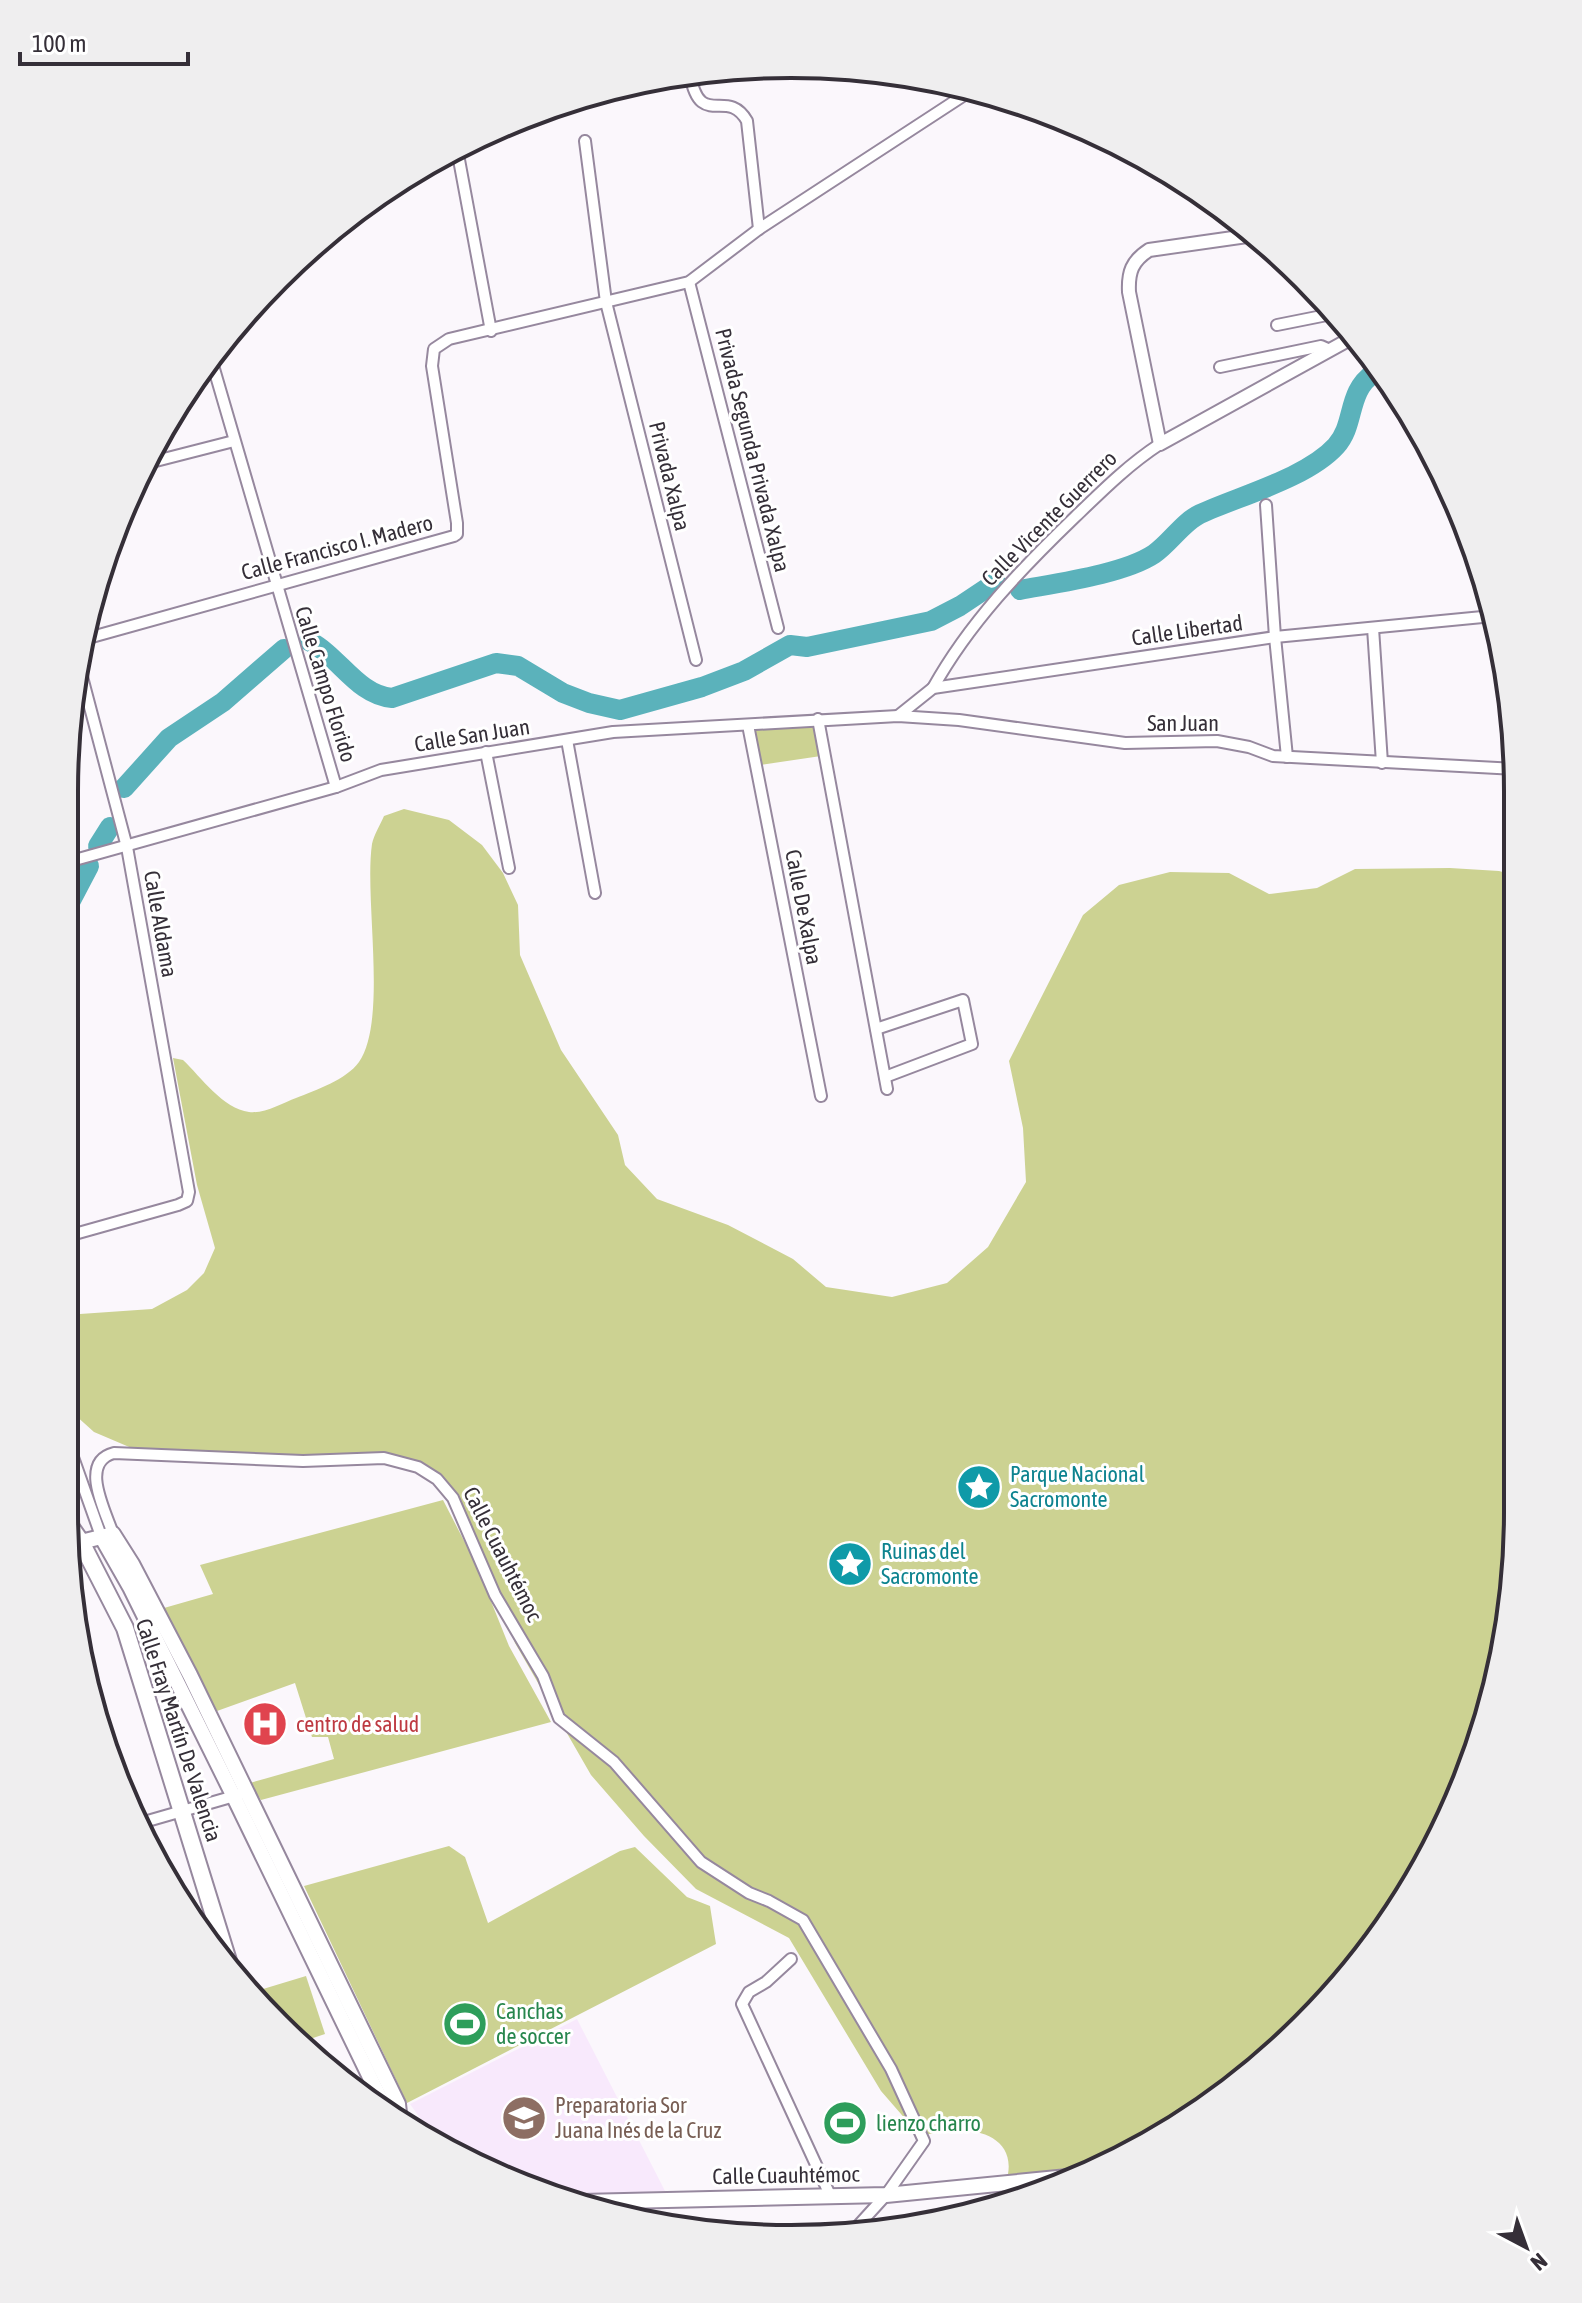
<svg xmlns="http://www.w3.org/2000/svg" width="1582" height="2303" viewBox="0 0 1582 2303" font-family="'Asap Condensed',sans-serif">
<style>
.education{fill:#f8e9fc}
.green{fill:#ccd292}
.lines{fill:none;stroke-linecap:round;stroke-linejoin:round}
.river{stroke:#5bb2bb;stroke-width:20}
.minor-casing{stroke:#96889e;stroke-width:14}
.tertiary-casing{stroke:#96889e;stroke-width:16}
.secondary-casing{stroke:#96889e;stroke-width:18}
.primary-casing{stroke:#96889e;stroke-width:20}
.minor{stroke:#fff;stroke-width:10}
.tertiary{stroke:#fff;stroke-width:12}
.secondary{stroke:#fff;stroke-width:14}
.primary{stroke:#fff;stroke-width:16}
.labels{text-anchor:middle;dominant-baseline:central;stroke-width:6;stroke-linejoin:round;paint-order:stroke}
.street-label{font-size:22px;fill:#352f38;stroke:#fff}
.culture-label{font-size:22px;fill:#0d838f;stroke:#fff;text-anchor:start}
.health-label{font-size:22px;fill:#be3a42;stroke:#fff;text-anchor:start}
.leisure-label{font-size:22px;fill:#27864d;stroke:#fff;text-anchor:start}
.education-label{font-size:22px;fill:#785e54;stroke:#fff;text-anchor:start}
.rim{fill:none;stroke:#352f38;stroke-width:4}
</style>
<rect width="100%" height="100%" fill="#fbf7fc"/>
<polygon class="education" points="577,2019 665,2191 572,2196 555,2195 512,2183 430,2132 410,2104"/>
<g class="green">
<polygon points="816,726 821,756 760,765 752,729"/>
<path d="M404,809L449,820L482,845L503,873L518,905L520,955L561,1050L618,1135L625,1165L657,1199L728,1225L793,1259L826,1287L892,1297L947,1283L988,1247L1026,1182L1023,1128L1009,1061L1083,915L1119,885L1170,872L1229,873L1269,894L1317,888L1355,869L1450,868L1499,871L1518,876V1512L1504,1654L1462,1791L1395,1916L1305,2026L1169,2123L1082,2174H1008C1016,2127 953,2123 921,2137L881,2091L789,1938L696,1889L644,1836L591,1775L515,1643L477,1550L448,1497L437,1483L416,1468L393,1462L148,1455L94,1432L64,1405V1321L80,1314L152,1309L187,1290L204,1273L215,1248L197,1185L173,1058L183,1060C201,1077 223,1109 249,1112C264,1114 283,1103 296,1098C316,1090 346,1080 359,1062C388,1020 364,899 372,844C374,835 380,825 384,816Z"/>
<polygon points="443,1500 476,1564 509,1646 551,1722 261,1800 250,1783 334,1759 328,1737 312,1737 295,1683 217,1711 164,1608 213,1594 200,1565"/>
<polygon points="449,1846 465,1857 488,1923 620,1851 635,1847 687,1897 710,1906 716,1944 407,2103 304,1886"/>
<polygon points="306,1976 325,2034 298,2043 253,1992"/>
</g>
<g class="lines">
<g class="river">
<path d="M1020,590C1057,583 1124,574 1154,554C1170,543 1183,522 1200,514C1239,496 1307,478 1336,446C1356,424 1346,392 1374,373"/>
<path d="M309,641C339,656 357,695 392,698L496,663L518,666L563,693L589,703L620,710L702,687L744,671L790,645L807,647L931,621L960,606L996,582"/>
<polyline points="124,788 169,738 223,702 284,649"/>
<polyline points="98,846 110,827"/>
<polyline points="64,934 68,906 89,866"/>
</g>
<g class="minor-casing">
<g id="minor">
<path d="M690,74C700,131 727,86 747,121L759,229"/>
<polyline points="585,141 606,302 696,660"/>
<polyline points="457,149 491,331"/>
<polyline points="689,282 778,628"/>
<polyline points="1277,325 1332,314"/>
<polyline points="212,362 336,787"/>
<polyline points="1220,367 1321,346 1330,350"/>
<polyline points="148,463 234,441"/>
<polyline points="1266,505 1275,637 1287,757"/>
<polyline points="1373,628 1382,763"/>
<polyline points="81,640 454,536 457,534 457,523 432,366 434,349 449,339 689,282 759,229 972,90"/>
<path d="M933,688C969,623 1022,568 1075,517C1103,490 1128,465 1160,444"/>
<polyline points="898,716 933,688 1275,637 1493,616"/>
<polyline points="818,719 887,1089"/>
<polyline points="748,725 821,1096"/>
<polyline points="567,740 595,893"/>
<polyline points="486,752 509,868"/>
<polyline points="64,863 336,787 381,770 613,732 898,716 959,720 1125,743 1217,741 1249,747 1273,756 1516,769"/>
<polyline points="876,1029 963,1000 972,1044 885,1077"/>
<polyline points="64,1237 178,1205 187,1201 189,1192 127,847 77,658"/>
<polyline points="64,1432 101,1536"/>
<path d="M113,1534C105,1510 79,1462 114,1453L303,1461L384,1458L418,1467L437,1479L453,1498L495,1595L543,1676L559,1718L614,1762L701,1862L749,1893L769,1901L803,1920L891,2069L924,2141L886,2195L856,2228"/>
<polyline points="144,1822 238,1795"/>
<polyline points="791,1959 766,1982 749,1992 742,2004 830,2195"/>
</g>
</g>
<g class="tertiary-casing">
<path id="tertiary" d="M1254,235L1149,250C1132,261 1128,272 1129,292L1160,444L1350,339"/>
</g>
<g class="secondary-casing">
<g id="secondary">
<polyline points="101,1536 130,1587 234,1797 382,2102"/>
<polyline points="81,1542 113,1534 132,1564 190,1675 398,2104 399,2113"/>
<polyline points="581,2202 886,2195 1078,2176"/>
</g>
</g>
<g class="primary-casing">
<polyline id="primary" points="65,1519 81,1542 125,1628 229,1964"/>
</g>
<use href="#minor" class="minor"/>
<use href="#tertiary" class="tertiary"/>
<use href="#secondary" class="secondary"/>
<use href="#primary" class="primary"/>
</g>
<defs>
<g id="sight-disc" transform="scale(2.3)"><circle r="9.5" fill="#0f9aa8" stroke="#fff"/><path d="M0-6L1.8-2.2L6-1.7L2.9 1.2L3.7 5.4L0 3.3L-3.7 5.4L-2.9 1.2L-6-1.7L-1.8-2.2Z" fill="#fff"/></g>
<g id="hospital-disc" transform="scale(2.3)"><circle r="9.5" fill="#e0444e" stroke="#fff"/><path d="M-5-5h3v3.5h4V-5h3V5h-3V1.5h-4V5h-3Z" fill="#fff"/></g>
<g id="stadium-disc" transform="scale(2.3)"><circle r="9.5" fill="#2e9e5b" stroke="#fff"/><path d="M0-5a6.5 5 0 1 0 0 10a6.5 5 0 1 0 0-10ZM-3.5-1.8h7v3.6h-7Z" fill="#fff"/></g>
<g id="school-disc" transform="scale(2.3)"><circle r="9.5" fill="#8d6e63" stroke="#fff"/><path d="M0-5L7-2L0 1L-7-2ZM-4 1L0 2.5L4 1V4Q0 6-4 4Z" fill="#fff"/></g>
</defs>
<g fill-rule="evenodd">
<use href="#sight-disc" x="979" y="1487"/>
<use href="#sight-disc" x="850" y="1564"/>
<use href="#hospital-disc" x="265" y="1724"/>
<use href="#stadium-disc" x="465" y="2024"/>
<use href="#school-disc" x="524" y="2118"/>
<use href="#stadium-disc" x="845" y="2123"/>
</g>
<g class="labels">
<g class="street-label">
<text transform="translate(753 450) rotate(76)">Privada Segunda Privada Xalpa</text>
<text transform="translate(670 476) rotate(76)">Privada Xalpa</text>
<text transform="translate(1049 518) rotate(-45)">Calle Vicente Guerrero</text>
<text transform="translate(337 547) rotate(-15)">Calle Francisco I. Madero</text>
<text transform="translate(1187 630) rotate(-8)">Calle Libertad</text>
<text transform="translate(326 684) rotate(73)">Calle Campo Florido</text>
<text x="1183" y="723">San Juan</text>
<text transform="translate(472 735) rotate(-9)">Calle San Juan</text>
<text transform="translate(804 907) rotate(79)">Calle De Xalpa</text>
<text transform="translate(161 924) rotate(80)">Calle Aldama</text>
<text transform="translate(503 1554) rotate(63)">Calle Cuauhtémoc</text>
<text transform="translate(179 1730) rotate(72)">Calle Fray Martín De Valencia</text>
<text transform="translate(786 2175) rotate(-1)">Calle Cuauhtémoc</text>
</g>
<g class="culture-label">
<text x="1010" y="1474">Parque Nacional<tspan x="1010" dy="25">Sacromonte</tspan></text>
<text x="881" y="1551">Ruinas del<tspan x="881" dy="25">Sacromonte</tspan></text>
</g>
<g class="health-label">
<text x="296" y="1724">centro de salud</text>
</g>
<g class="leisure-label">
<text x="496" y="2011">Canchas<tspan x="496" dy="25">de soccer</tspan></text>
<text x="876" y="2123">lienzo charro</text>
</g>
<g class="education-label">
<text x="555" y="2105">Preparatoria Sor<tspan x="555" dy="25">Juana Inés de la Cruz</tspan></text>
</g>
</g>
<path d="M0 0H1582V2303H0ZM791 78H791A713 713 0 0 1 1504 791V1512A713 713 0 0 1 791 2225H791A713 713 0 0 1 78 1512V791A713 713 0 0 1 791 78Z" fill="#efeeef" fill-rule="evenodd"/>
<path class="rim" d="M791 78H791A713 713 0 0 1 1504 791V1512A713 713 0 0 1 791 2225H791A713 713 0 0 1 78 1512V791A713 713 0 0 1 791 78Z"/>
<g transform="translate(1526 2247) rotate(139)" stroke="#ffffff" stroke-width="6" paint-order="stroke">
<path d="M0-6L14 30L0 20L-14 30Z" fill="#352f38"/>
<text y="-12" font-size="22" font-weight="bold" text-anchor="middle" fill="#352f38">N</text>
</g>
<path d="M20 52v12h168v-12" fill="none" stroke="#352f38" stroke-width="4"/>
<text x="32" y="52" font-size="24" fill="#352f38" stroke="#ffffff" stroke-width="6" paint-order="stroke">100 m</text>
</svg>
